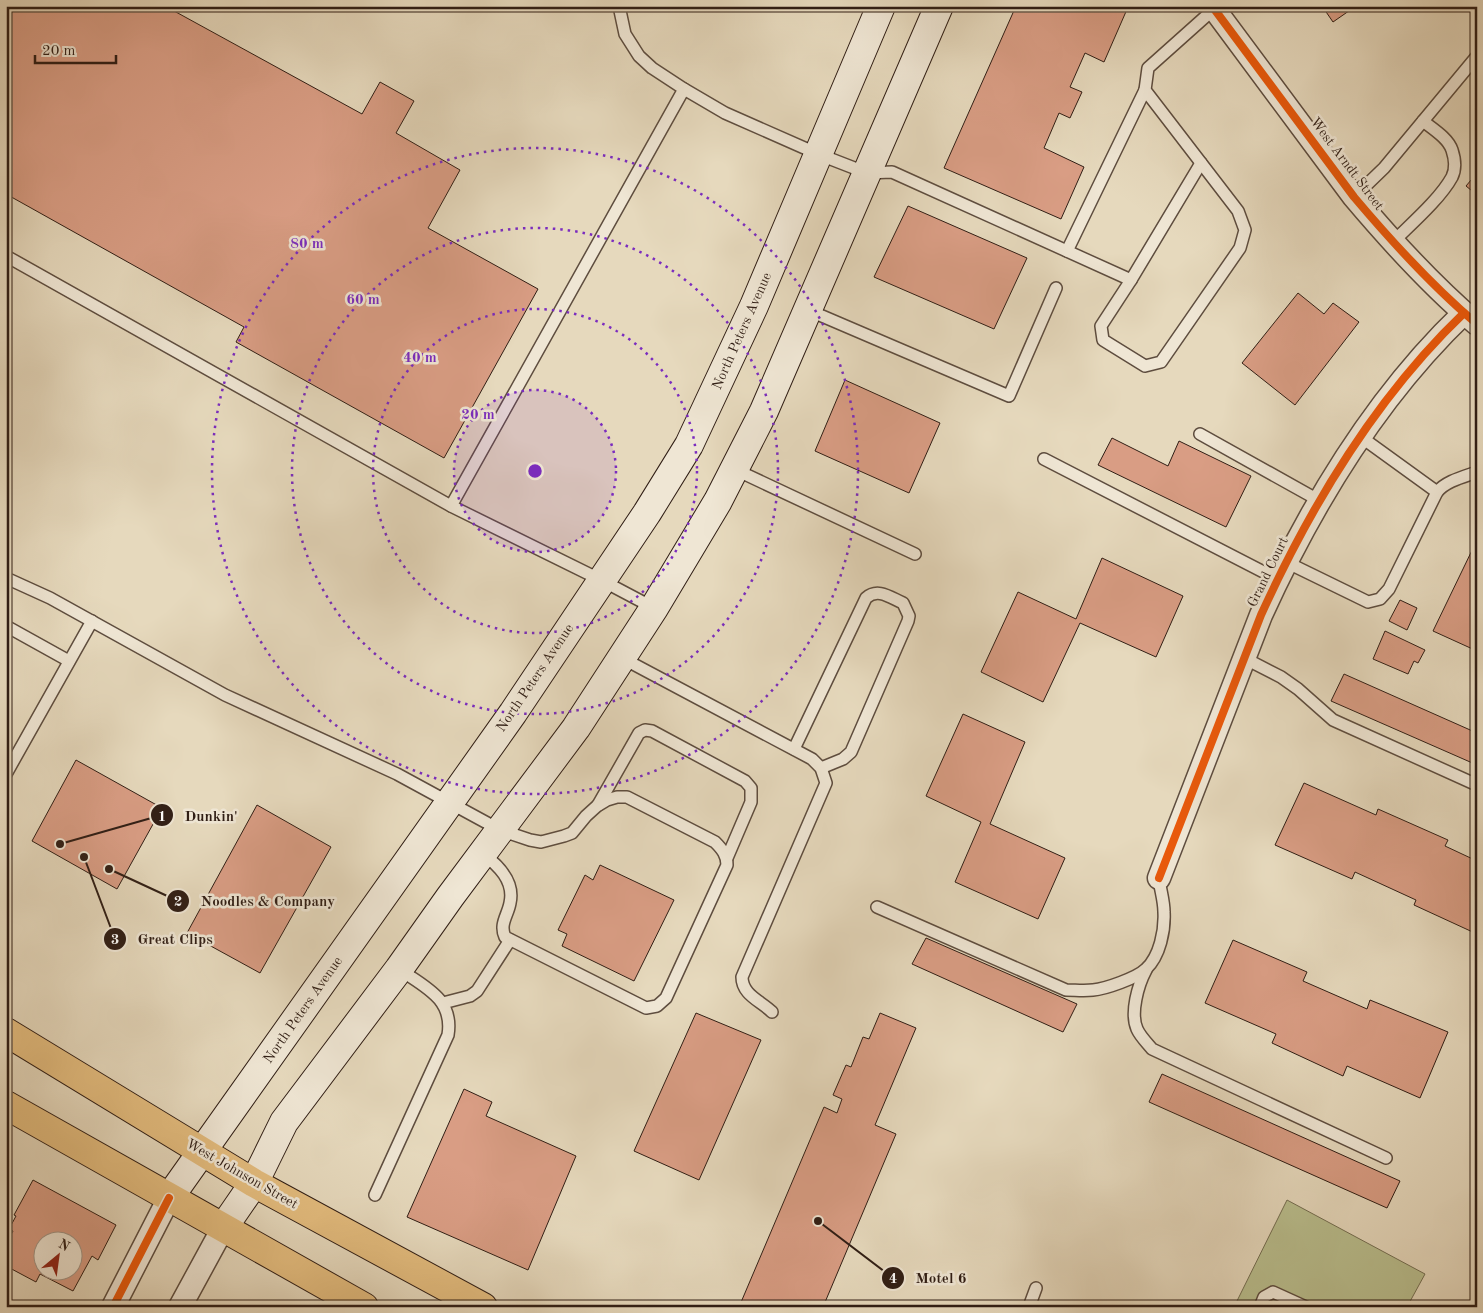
<svg xmlns="http://www.w3.org/2000/svg" width="1483" height="1313" viewBox="0 0 1483 1313" font-family="'Old Standard TT',serif">
<style>
.green{fill:#b9be8e;stroke:#746e52}
.building{fill:#d99d84;stroke:#301e15;fill-rule:evenodd}
.lines{fill:none;stroke-linecap:round;stroke-linejoin:round}
.service-casing{stroke:#5e4d3f;stroke-width:14}
.minor-casing{stroke:#5e4d3f;stroke-width:25}
.secondary-casing{stroke:#301e15;stroke-width:30}
.primary-casing{stroke:#301e15;stroke-width:30}
.service{stroke:#efe6d4;stroke-width:11}
.minor{stroke:#efe6d4;stroke-width:22}
.secondary{stroke:#efe6d4;stroke-width:28}
.primary{stroke:#e3bc7e;stroke-width:28}
.cycleway-casing{stroke:#efe6d4;stroke-width:11}
.cycleway{stroke:#e8590c;stroke-width:8}
.ring{fill:none;stroke:#7b2cbf;stroke-width:2.5;stroke-dasharray:2.5 5}
.labels{text-anchor:middle;dominant-baseline:central;stroke-width:5;stroke-linejoin:round;paint-order:stroke}
.street-label{font-size:14px;fill:#301e15;stroke:#efe6d4}
.centre{fill:#7b2cbf;stroke:#efe6d4;stroke-width:2.5}
.ring-label{font-size:15px;text-anchor:middle;font-weight:bold;fill:#7b2cbf;stroke:#efe6d4;stroke-width:5;stroke-linejoin:round;paint-order:stroke}
.leader{fill:none;stroke:#301e15;stroke-width:2}
.callout-dot{fill:#301e15;stroke:#efe6d4;stroke-width:2}
.mark-label{font-size:15px;text-anchor:middle;font-weight:bold;fill:#fff}
.callout-label{font-size:15px;text-anchor:middle;font-weight:bold;fill:#301e15;stroke:#efe6d4;stroke-width:5;stroke-linejoin:round;paint-order:stroke}
</style>
<rect width="100%" height="100%" fill="#e6d9bd"/>
<filter id="stains"><feTurbulence type="fractalNoise" baseFrequency=".004" numOctaves="4"/><feColorMatrix values="0 0 0 0 .2 0 0 0 0 .09 0 0 0 0 .02 0 0 0 .5 -.17"/></filter>
<radialGradient id="worn" r=".72"><stop offset=".6" stop-color="#630" stop-opacity="0"/><stop offset="1" stop-color="#630" stop-opacity=".3"/></radialGradient>
<polygon class="green" points="1287,1200 1425,1274 1407,1307 1234,1307"/>
<g class="building">
<polygon points="6,6 165,6 362,114 380,82 414,101 396,133 460,170 428,228 538,289 444,458 236,342 244,327 6,194"/>
<polygon points="1016,6 1128,7 1104,62 1085,53 1070,87 1082,92 1070,118 1059,113 1044,148 1084,167 1061,219 944,168"/>
<polygon points="1322,6 1356,6 1333,22"/>
<polygon points="1477,173 1477,195 1466,186"/>
<polygon points="908,206 1027,258 994,329 874,277"/>
<polygon points="1298,293 1324,314 1333,303 1359,322 1295,405 1242,363"/>
<polygon points="845,380 940,423 909,493 815,451"/>
<polygon points="1112,438 1168,466 1179,441 1251,476 1226,527 1098,465"/>
<polygon points="1477,540 1477,651 1433,631"/>
<polygon points="1102,558 1183,596 1156,657 1080,623 1043,702 981,672 1018,592 1076,619"/>
<polygon points="1400,600 1417,608 1407,630 1389,621"/>
<polygon points="1385,631 1425,650 1418,663 1414,661 1408,674 1373,659"/>
<polygon points="1344,674 1477,733 1477,765 1331,701"/>
<polygon points="963,714 1025,742 990,824 1065,858 1038,919 955,882 981,822 926,796"/>
<polygon points="76,760 162,808 117,889 32,841"/>
<polygon points="1304,783 1376,815 1378,809 1448,840 1445,846 1477,861 1477,934 1414,905 1416,900 1355,872 1352,879 1275,845"/>
<polygon points="257,805 331,847 260,973 187,933"/>
<polygon points="600,865 674,900 634,981 562,946 567,934 558,930 585,875 593,880"/>
<polygon points="926,938 1077,1004 1063,1032 912,964"/>
<polygon points="1233,940 1307,972 1303,981 1367,1009 1370,1000 1448,1032 1420,1098 1347,1066 1343,1076 1272,1043 1276,1034 1205,1003"/>
<polygon points="696,1013 761,1040 699,1180 634,1151"/>
<polygon points="880,1013 916,1028 875,1125 896,1134 823,1307 739,1307 824,1107 837,1113 842,1099 833,1095 846,1065 851,1067 863,1037 869,1039"/>
<polygon points="1162,1074 1400,1181 1387,1208 1149,1102"/>
<polygon points="464,1089 492,1102 486,1116 576,1156 528,1270 407,1217"/>
<path d="M33,1180L116,1225L98,1260L92,1256L73,1291L40,1274L36,1282L6,1266V1244L13,1231L9,1229L16,1216L14,1215ZM42,1240H72V1270H42Z"/>
</g>
<g class="lines">
<g class="service-casing">
<g id="service">
<polyline points="619,6 625,34 639,56 652,68 684,89 725,113 818,154 867,173 892,172 1131,280 1101,326 1103,340 1145,366 1161,362 1240,248 1245,230 1238,211 1145,90 1148,68 1214,9"/>
<polyline points="1354,197 1384,168 1477,56"/>
<path d="M1393,242C1411,224 1440,199 1452,177C1456,169 1455,159 1452,150C1448,138 1433,129 1423,121"/>
<polyline points="1067,251 1145,90"/>
<polyline points="6,256 451,506 601,580 654,608"/>
<polyline points="1131,280 1201,163"/>
<polyline points="808,310 1009,396 1056,288"/>
<polyline points="1200,434 1320,501"/>
<polyline points="1361,437 1437,492"/>
<polyline points="1044,459 1277,579"/>
<polyline points="734,469 915,554"/>
<polyline points="451,506 684,89"/>
<path d="M1286,562L1368,602L1380,599L1389,589L1437,492C1446,481 1463,477 1477,472"/>
<path d="M6,578L50,598L225,695L397,774L500,830L530,840L541,842L564,836L572,833L586,816L597,806L607,800L617,797H627L715,842C722,849 727,855 727,865L666,998L657,1006L646,1008L505,937C499,924 508,915 510,903C515,881 498,865 483,854"/>
<polyline points="6,626 69,661"/>
<path d="M622,658L812,759L821,768L826,783L742,977C742,995 761,1001 772,1012"/>
<polyline points="1244,658 1281,677 1298,689 1333,720 1477,785"/>
<path d="M794,749L866,598C878,587 891,598 903,603L909,616L908,621L851,752L843,759L821,768"/>
<polyline points="6,774 92,621"/>
<polyline points="598,805 639,733 645,730 652,731 745,781 751,788 751,802 727,858"/>
<path d="M877,907L1066,990C1075,990 1084,991 1093,990C1105,989 1137,978 1146,969C1160,956 1165,930 1164,912C1164,900 1160,889 1159,878"/>
<path d="M1146,970C1138,985 1130,1013 1137,1029C1140,1036 1147,1043 1152,1049L1386,1158"/>
<polyline points="443,1003 470,996 477,991 510,940"/>
<path d="M375,1195L448,1035C454,999 425,987 399,969"/>
<polyline points="1029,1307 1036,1288"/>
<polyline points="1260,1307 1264,1297 1273,1292 1306,1307"/>
</g>
</g>
<g class="minor-casing">
<g id="minor">
<path d="M1212,6L1354,197C1392,242 1432,286 1477,324"/>
<path d="M1159,878L1261,615C1311,505 1376,397 1464,313"/>
<polyline points="113,1307 169,1198"/>
<polyline points="180,1307 223,1228"/>
</g>
</g>
<g class="secondary-casing">
<g id="secondary">
<polyline points="169,1198 513,713 647,513 689,445 754,306 881,6"/>
<polyline points="223,1228 254,1183 284,1122 399,969 450,897 576,728 654,608 718,501 764,411 939,6"/>
</g>
</g>
<g class="primary-casing">
<g id="primary">
<polyline points="6,1032 254,1183 483,1307"/>
<polyline points="6,1105 364,1307"/>
</g>
</g>
<use href="#service" class="service"/>
<use href="#minor" class="minor"/>
<use href="#secondary" class="secondary"/>
<use href="#primary" class="primary"/>
<g class="cycleway-casing">
<g id="cycleway">
<path d="M1212,6L1354,197C1392,242 1432,286 1477,324"/>
<path d="M1159,878L1261,615C1311,505 1376,397 1464,313"/>
<polyline points="113,1307 169,1198"/>
</g>
</g>
<use href="#cycleway" class="cycleway"/>
</g>
<circle cx="535" cy="471" r="81" fill="#7b2cbf" fill-opacity=".12"/>
<g class="ring">
<circle cx="535" cy="471" r="81"/>
<circle cx="535" cy="471" r="162"/>
<circle cx="535" cy="471" r="243"/>
<circle cx="535" cy="471" r="323"/>
</g>
<g class="labels">
<g class="street-label">
<text transform="translate(1347 164) rotate(53)">West Arndt Street</text>
<text transform="translate(742 331) rotate(-66)">North Peters Avenue</text>
<text transform="translate(1268 572) rotate(-64)">Grand Court</text>
<text transform="translate(535 678) rotate(-56)">North Peters Avenue</text>
<text transform="translate(303 1010) rotate(-55)">North Peters Avenue</text>
<text transform="translate(242 1174) rotate(30)">West Johnson Street</text>
</g>
</g>
<circle cx="535" cy="471" r="8" class="centre"/>
<g class="ring-label">
<text x="307" y="248">80 m</text>
<text x="363" y="304">60 m</text>
<text x="420" y="362">40 m</text>
<text x="478" y="419">20 m</text>
</g>
<path class="leader" d="M60 844L162 815M109 869L178 901M84 857L115 939M818 1221L893 1278"/>
<g class="callout-dot">
<circle cx="60" cy="844" r="5"/>
<circle cx="109" cy="869" r="5"/>
<circle cx="84" cy="857" r="5"/>
<circle cx="818" cy="1221" r="5"/>
<circle cx="162" cy="815" r="12"/>
<circle cx="178" cy="901" r="12"/>
<circle cx="115" cy="939" r="12"/>
<circle cx="893" cy="1278" r="12"/>
</g>
<g class="mark-label">
<text x="162" y="821">1</text>
<text x="178" y="906">2</text>
<text x="115" y="944">3</text>
<text x="893" y="1283">4</text>
</g>
<g class="callout-label">
<text x="211" y="821">Dunkin'</text>
<text x="268" y="906">Noodles &amp; Company</text>
<text x="175" y="944">Great Clips</text>
<text x="941" y="1283">Motel 6</text>
</g>
<rect width="1483" height="1313" fill="none" stroke="#e6d9bd" stroke-width="25"/>
<rect x="8" y="8" width="1468" height="1298" fill="none" stroke="#301e15" stroke-width="2.5"/>
<rect x="12" y="12" width="1458" height="1288" fill="none" stroke="#301e15"/>
<g transform="translate(58 1256) rotate(29)"><circle r="24" fill="#efe6d4" stroke="#a39688"/>
<path d="M0-4L9 19L0 12L-9 19Z" fill="#8f2418"/>
<text y="-8" font-size="14" font-weight="bold" text-anchor="middle" fill="#301e15">N</text>
</g>
<path d="M35 55v8h81v-8" fill="none" stroke="#301e15" stroke-width="2.5"/>
<text x="42" y="55" font-size="15" fill="#301e15" stroke="#efe6d4" stroke-width="4" paint-order="stroke">20 m</text>
<rect width="100%" height="100%" filter="url(#stains)"/>
<rect width="100%" height="100%" fill="url(#worn)"/>
</svg>
